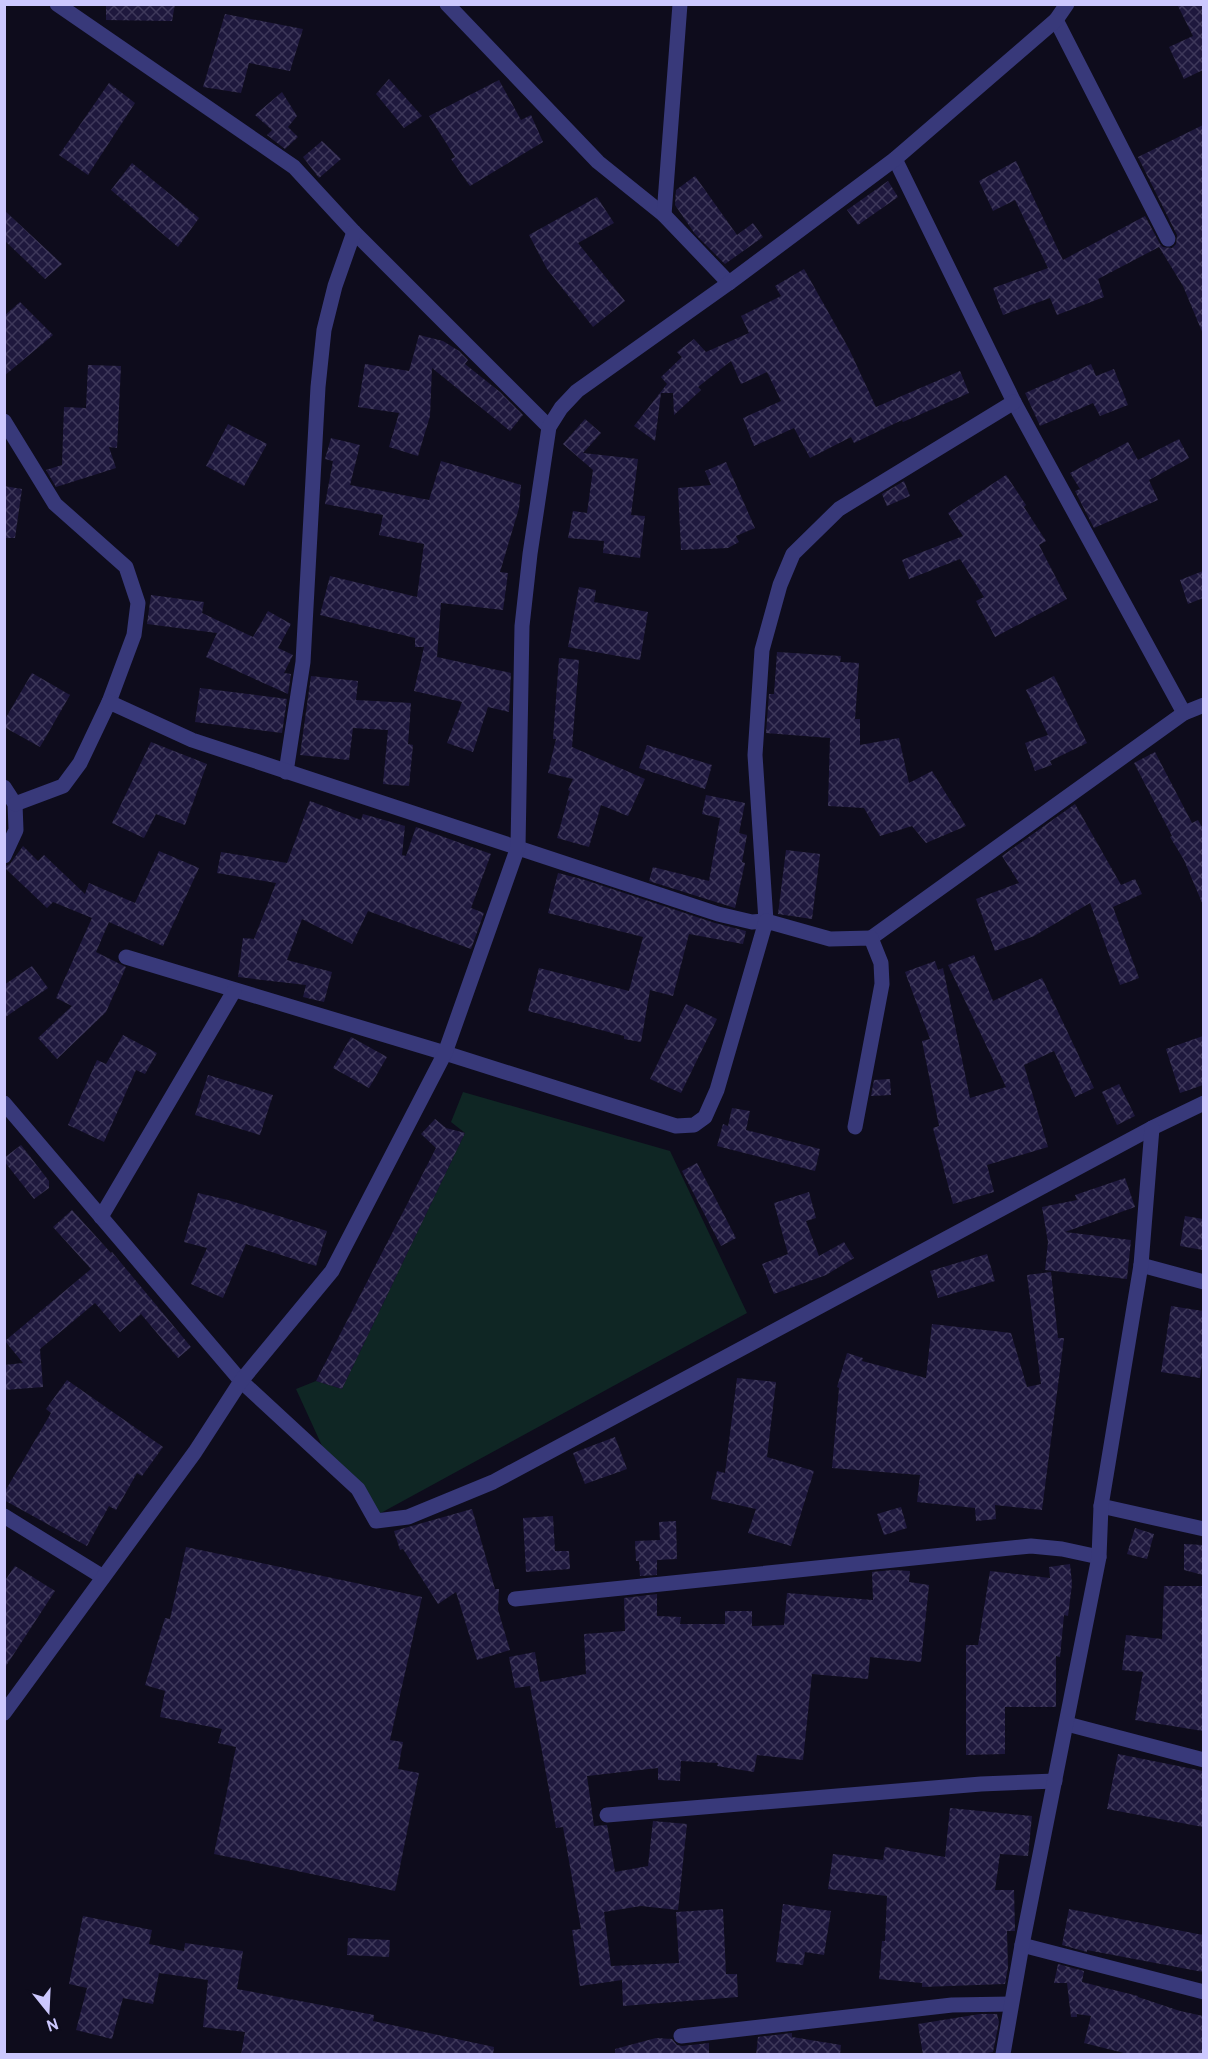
<svg xmlns="http://www.w3.org/2000/svg" width="1208" height="2059" viewBox="0 0 1208 2059" font-family="Overpass,sans-serif">
<style>
.grass{fill:#0f2624}
.building{fill:url(#building-cross-hatch)}
.lines{fill:none;stroke-linecap:round;stroke-linejoin:round}
.minor{stroke:#38397a;stroke-width:15}
.tertiary{stroke:#38397a;stroke-width:15}
</style>
<defs>
<pattern id="building-cross-hatch" width="8" height="8" patternUnits="userSpaceOnUse" patternTransform="scale(1.5)"><rect width="8" height="8" fill="#1e183d"/><path d="M0 0l8 8M0 8l8-8" fill="none" stroke="#3e385a"/></pattern>
</defs>
<rect width="100%" height="100%" fill="#0e0c1c"/>
<polygon class="grass" points="463,1092 670,1151 747,1313 379,1514 323,1448 296,1389 316,1381 342,1389 465,1133 451,1122"/>
<g class="building">
<polygon points="106,4 175,4 172,21 106,20"/>
<polygon points="1177,4 1203,4 1203,70 1184,79 1169,47 1193,36"/>
<polygon points="225,14 303,29 290,71 249,63 241,93 203,87"/>
<polygon points="389,79 422,116 404,128 376,94"/>
<polygon points="499,80 521,120 531,115 543,142 470,186 451,159 455,157 429,116"/>
<polygon points="109,83 135,103 88,175 59,155"/>
<polygon points="282,92 297,116 288,127 298,137 285,149 267,135 272,130 255,115"/>
<polygon points="1203,125 1203,334 1183,286 1159,247 1098,279 1104,297 1057,315 1050,298 1003,315 993,288 1048,268 1015,200 993,211 979,181 1016,161 1063,260 1145,216 1160,244 1163,247 1172,248 1176,244 1177,235 1138,157"/>
<polygon points="322,141 341,159 319,178 303,157"/>
<polygon points="132,163 199,218 178,247 111,190"/>
<polygon points="695,176 737,235 753,223 763,237 725,264 695,234 675,205 676,190"/>
<polygon points="888,181 898,197 858,225 847,210"/>
<polygon points="597,197 614,223 578,243 625,301 593,327 547,269 529,235"/>
<polygon points="4,210 62,264 45,279 4,240"/>
<polygon points="804,269 849,349 876,407 960,371 969,393 903,422 902,420 854,443 851,437 810,458 794,428 754,446 743,418 781,401 767,372 741,384 731,361 698,387 701,390 674,415 673,393 661,393 655,441 634,426 667,384 661,377 682,357 677,352 694,339 706,352 749,333 741,316 781,296 775,286"/>
<polygon points="20,302 53,335 4,376 4,316"/>
<polygon points="419,335 443,341 459,351 468,360 465,364 500,392 523,415 510,431 432,368 430,416 418,456 389,447 399,413 358,407 365,364 409,371"/>
<polygon points="1091,364 1096,376 1114,369 1128,405 1100,416 1093,403 1040,426 1025,393"/>
<polygon points="88,365 121,366 117,448 109,447 116,468 56,487 46,470 62,465 64,407 86,408"/>
<polygon points="585,419 601,433 583,453 638,459 631,515 645,516 640,558 603,553 604,541 568,538 573,511 587,513 593,470 563,444"/>
<polygon points="228,424 267,444 244,486 206,466"/>
<polygon points="331,438 360,445 350,485 429,500 441,461 521,485 519,508 500,572 508,573 503,610 441,603 437,657 511,673 509,712 488,707 473,752 447,743 462,702 414,691 424,647 415,647 415,638 320,615 330,576 417,597 424,544 379,535 383,515 325,504 333,461 325,459"/>
<polygon points="1179,439 1189,458 1149,480 1158,500 1094,528 1075,491 1080,489 1070,473 1128,442 1138,460"/>
<polygon points="726,462 755,528 736,536 739,542 728,548 681,550 678,488 711,485 705,471"/>
<polygon points="1006,475 1026,505 1024,507 1046,541 1039,545 1067,599 995,637 976,601 984,597 960,559 909,579 902,560 963,536 948,513"/>
<polygon points="904,481 910,496 887,506 882,494"/>
<polygon points="4,486 22,489 15,538 4,538"/>
<polygon points="1203,571 1203,598 1188,604 1180,580"/>
<polygon points="579,587 596,590 594,602 648,612 640,660 568,647"/>
<polygon points="151,595 204,602 202,613 253,637 268,611 291,624 278,648 293,655 284,673 291,674 288,694 206,657 217,633 147,624"/>
<polygon points="777,652 841,656 840,662 859,663 855,719 860,719 860,745 899,738 909,783 932,771 966,826 926,843 912,826 880,836 864,808 828,806 830,738 766,733 769,694 774,694"/>
<polygon points="559,658 579,660 572,747 645,779 628,816 601,805 589,847 557,838 570,791 568,790 573,779 548,773 556,739 553,739"/>
<polygon points="32,673 70,695 40,747 4,727 4,721"/>
<polygon points="311,676 358,681 356,700 411,703 408,744 413,745 409,786 383,784 388,730 353,728 349,760 300,755"/>
<polygon points="1054,676 1087,743 1050,761 1052,765 1035,771 1025,743 1048,735 1026,690"/>
<polygon points="200,688 287,699 282,733 195,722"/>
<polygon points="151,742 207,764 185,825 156,814 144,838 112,823"/>
<polygon points="647,745 712,765 705,789 639,768"/>
<polygon points="1155,752 1192,823 1198,820 1203,829 1203,905 1184,860 1170,837 1172,836 1134,763"/>
<polygon points="706,795 745,803 739,833 747,835 742,862 745,863 735,908 649,881 653,867 709,881 720,818 702,814"/>
<polygon points="310,801 361,820 363,814 405,826 402,855 406,856 416,827 491,854 471,908 484,913 471,949 368,911 352,944 302,919 287,960 332,972 324,1002 303,997 306,985 238,977 243,938 254,939 276,883 217,873 221,852 287,863"/>
<polygon points="1075,804 1121,885 1135,879 1142,894 1113,907 1139,978 1120,985 1090,903 1034,936 995,951 976,899 1019,883 1002,856"/>
<polygon points="23,846 38,861 44,855 85,894 89,883 135,903 159,851 199,868 163,946 109,922 96,952 126,967 106,1012 57,1059 38,1038 72,1006 56,998 92,918 53,902 47,908 4,867 10,864"/>
<polygon points="786,850 820,854 812,919 778,914"/>
<polygon points="558,873 585,880 715,923 746,931 743,944 689,934 673,996 650,990 641,1042 624,1039 624,1036 528,1011 539,968 629,991 643,937 548,913"/>
<polygon points="974,955 993,1001 1042,978 1094,1088 1075,1097 1054,1051 1024,1065 1048,1147 987,1165 994,1192 953,1204 933,1128 939,1126 922,1041 930,1039 905,972 935,961 938,970 943,968 970,1098 1006,1087 948,965"/>
<polygon points="32,966 48,988 4,1018 4,985"/>
<polygon points="686,1004 717,1019 681,1093 650,1079"/>
<polygon points="123,1035 157,1053 145,1074 136,1070 104,1142 68,1125 97,1060 106,1064"/>
<polygon points="1203,1036 1203,1085 1180,1093 1166,1049"/>
<polygon points="351,1037 387,1057 369,1088 333,1068"/>
<polygon points="208,1075 273,1095 260,1135 195,1115"/>
<polygon points="890,1079 891,1095 871,1096 874,1080"/>
<polygon points="1119,1084 1135,1116 1117,1125 1102,1092"/>
<polygon points="732,1108 750,1111 746,1130 820,1149 815,1171 717,1146 723,1124 728,1126"/>
<polygon points="435,1119 446,1128 465,1133 342,1389 316,1381 436,1148 421,1134"/>
<polygon points="21,1145 49,1181 49,1188 34,1199 4,1161 4,1158"/>
<polygon points="697,1163 736,1238 721,1246 682,1171"/>
<polygon points="1125,1178 1135,1207 1065,1232 1131,1240 1127,1279 1045,1270 1048,1242 1042,1207 1077,1200 1075,1195"/>
<polygon points="809,1192 816,1218 806,1221 819,1256 844,1242 854,1258 826,1275 774,1294 762,1264 788,1254 774,1203"/>
<polygon points="198,1193 228,1200 327,1231 316,1266 246,1244 223,1298 191,1284 207,1248 184,1242"/>
<polygon points="72,1210 111,1253 112,1252 191,1347 178,1358 141,1314 120,1332 95,1303 40,1349 43,1387 4,1390 4,1365 23,1363 5,1341 91,1269 53,1227"/>
<polygon points="1185,1216 1203,1219 1203,1250 1180,1246"/>
<polygon points="987,1254 995,1281 938,1298 930,1271"/>
<polygon points="1051,1272 1058,1338 1064,1338 1042,1510 995,1505 996,1519 976,1521 975,1508 917,1502 920,1475 832,1468 839,1388 837,1387 847,1353 863,1358 862,1361 926,1378 932,1324 1011,1333 1027,1387 1041,1384 1027,1275"/>
<polygon points="1171,1306 1203,1311 1203,1353 1200,1378 1161,1372"/>
<polygon points="737,1378 776,1382 767,1457 814,1471 791,1546 748,1533 756,1509 711,1499 717,1471 725,1473"/>
<polygon points="67,1380 163,1447 142,1476 137,1473 116,1510 109,1506 87,1546 4,1500 4,1493 51,1413 46,1409"/>
<polygon points="615,1437 627,1469 585,1484 573,1453"/>
<polygon points="901,1507 907,1528 884,1535 877,1514"/>
<polygon points="472,1509 495,1589 499,1589 498,1610 510,1650 477,1660 456,1592 438,1604 403,1549 400,1550 394,1531"/>
<polygon points="553,1516 555,1551 569,1551 570,1569 526,1572 523,1518"/>
<polygon points="676,1521 677,1559 657,1560 657,1575 640,1576 639,1561 636,1561 635,1541 660,1540 659,1522"/>
<polygon points="1135,1528 1154,1534 1147,1559 1127,1554"/>
<polygon points="1184,1544 1203,1545 1203,1575 1184,1570"/>
<polygon points="186,1547 422,1597 390,1740 403,1742 398,1769 419,1773 395,1891 214,1854 236,1747 218,1743 222,1729 160,1717 165,1691 145,1685 165,1618 170,1619"/>
<polygon points="1070,1564 1072,1584 1068,1616 1064,1615 1060,1657 1056,1656 1056,1707 1005,1707 1005,1754 966,1755 966,1645 978,1645 990,1571 1050,1578 1049,1567"/>
<polygon points="15,1566 55,1591 4,1669 4,1582"/>
<polygon points="893,1570 910,1571 909,1582 929,1585 921,1662 870,1657 868,1679 812,1674 803,1760 757,1755 754,1772 717,1766 718,1763 681,1761 680,1781 658,1780 658,1768 587,1776 594,1826 607,1825 615,1872 648,1866 653,1821 687,1824 678,1910 641,1906 604,1912 611,1966 679,1963 676,1912 723,1909 726,1974 737,1974 738,1997 623,2006 622,1980 580,1986 572,1930 581,1929 563,1827 556,1828 530,1686 515,1688 509,1657 535,1652 540,1682 586,1674 584,1634 625,1631 624,1598 657,1594 657,1616 681,1617 680,1624 725,1624 725,1611 752,1611 752,1626 784,1625 787,1593 873,1600 872,1572"/>
<polygon points="1164,1586 1203,1586 1203,1731 1135,1720 1143,1672 1122,1670 1126,1635 1162,1639"/>
<polygon points="1118,1754 1203,1771 1203,1827 1107,1809"/>
<polygon points="950,1808 1032,1816 1028,1856 1000,1854 995,1890 1014,1890 1015,1931 1007,1931 1008,1967 1005,1984 922,1987 922,1983 879,1979 882,1941 885,1941 887,1896 828,1889 833,1854 883,1860 885,1847 945,1857"/>
<polygon points="783,1904 831,1911 824,1955 805,1952 803,1965 776,1962"/>
<polygon points="1069,1909 1203,1935 1203,1972 1087,1950 1087,1952 1062,1945"/>
<polygon points="83,1916 152,1930 149,1944 184,1951 185,1943 243,1951 237,1989 374,2015 373,2021 494,2047 493,2055 241,2055 245,2032 203,2027 208,1980 159,1973 153,2004 123,1998 112,2039 76,2030 87,1988 69,1984"/>
<polygon points="348,1938 390,1940 389,1957 347,1955"/>
<polygon points="1058,1964 1084,1971 1082,1982 1138,1996 1138,1997 1180,2011 1203,2016 1203,2055 1132,2055 1084,2043 1091,2016 1077,2014 1077,2017 1071,2017 1067,1983 1054,1983"/>
<polygon points="980,2014 997,2014 999,2022 993,2052 978,2055 923,2055 918,2024"/>
<polygon points="792,2033 792,2037 841,2045 840,2055 756,2055 758,2037"/>
<polygon points="656,2038 672,2039 677,2045 682,2046 709,2043 709,2055 615,2055 615,2049"/>
</g>
<g class="lines">
<g class="minor">
<polyline points="57,4 294,167 354,232 549,427"/>
<polyline points="447,4 598,162 664,215 729,283"/>
<polyline points="1056,20 1168,239"/>
<polyline points="895,159 1014,402 1184,713"/>
<polyline points="664,215 680,4"/>
<polyline points="4,421 55,504 126,567 138,603 134,635 109,702"/>
<polyline points="286,772 303,662 318,387 324,330 335,286 354,232"/>
<polyline points="4,787 15,804 16,830 4,856"/>
<polyline points="15,804 63,786 80,763 109,702 192,740 718,914 752,922 766,921 755,755 762,650 780,585 793,554 839,509 1014,402"/>
<polyline points="871,938 1184,713 1204,705"/>
<polyline points="126,957 445,1053 676,1126 694,1125 705,1117 717,1090 766,921 830,939 871,938 881,963 882,984 855,1127"/>
<polyline points="4,1103 241,1381 358,1489 376,1521 408,1517 493,1482 1152,1128 1204,1103"/>
<polyline points="101,1217 234,991"/>
<polyline points="1141,1265 1204,1282"/>
<polyline points="1101,1506 1204,1529"/>
<polyline points="4,1516 103,1577"/>
<polyline points="515,1599 1031,1546 1062,1549 1099,1557"/>
<polyline points="1067,1724 1204,1760"/>
<polyline points="607,1815 981,1784 1055,1781"/>
<polyline points="1022,1945 1204,1992"/>
<polyline points="681,2036 952,2005 1011,2004"/>
<polyline points="1003,2054 1022,1945 1099,1557 1101,1506 1141,1265 1152,1128"/>
</g>
<polyline class="tertiary" points="4,1713 195,1452 241,1381 332,1271 445,1053 518,847 522,626 530,554 549,427 561,408 577,391 729,283 895,159 1056,20 1067,4"/>
</g>
<rect width="1208" height="2059" fill="none" stroke="#ccc8fe" stroke-width="12"/>
<g transform="translate(48 2011) rotate(162)" stroke="#0e0c1c" stroke-width="4.5" paint-order="stroke">
<path d="M0-4.5L10 22L0 15L-10 22Z" fill="#ccc8fe"/>
<text y="-9" font-size="16" font-weight="bold" text-anchor="middle" fill="#ccc8fe">N</text>
</g>
</svg>
